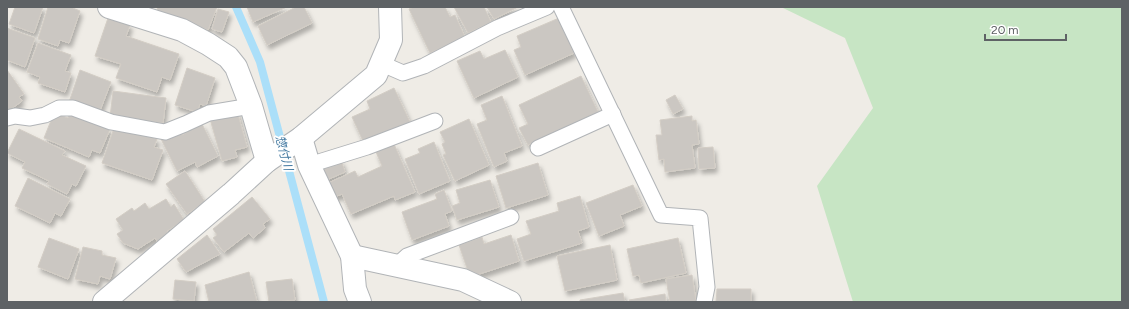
<svg xmlns="http://www.w3.org/2000/svg" width="1129" height="309" viewBox="0 0 1129 309" font-family="Figtree,'Noto Sans JP',sans-serif">
<style>
.green{fill:#c7e5c4}
.lines{fill:none;stroke-linecap:round;stroke-linejoin:round}
.stream{stroke:#abdff9;stroke-width:8}
.building{fill:#cbc7c2;stroke:#d3cdc5;filter:url(#shadow)}
.lane-casing{stroke:#b1b4b7;stroke-width:17}
.street-casing{stroke:#b1b4b7;stroke-width:24}
.lane{stroke:#fff;stroke-width:15}
.street{stroke:#fff;stroke-width:22}
.labels{text-anchor:middle;dominant-baseline:central;stroke-width:3.5;stroke-linejoin:round;paint-order:stroke}
.water-label{font-size:12px;font-style:italic;fill:#467ba2;stroke:#fff}
</style>
<defs>
<filter id="shadow"><feDropShadow dx="2.5" dy="4.5" stdDeviation="2" flood-color="#0004"/></filter>
</defs>
<rect width="100%" height="100%" fill="#efece6"/>
<polygon class="green" points="781,7 1122,7 1122,302 853,302 817,186 873,108 845,38"/>
<g class="lines">
<polyline class="stream" points="236,7 260,62 324,302"/>
</g>
<g class="building">
<polygon points="15,7 43,7 34,33 9,24"/>
<polygon points="48,7 73,7 73,8 80,11 69,43 60,40 58,46 38,39"/>
<polygon points="158,7 217,7 208,30 157,11"/>
<polygon points="247,7 287,7 253,22"/>
<polygon points="296,7 304,7 312,23 267,45 258,26"/>
<polygon points="414,7 445,7 450,17 455,15 465,37 430,53 409,9"/>
<polygon points="454,7 484,7 491,22 468,33"/>
<polygon points="487,7 518,7 494,19"/>
<polygon points="218,9 229,12 222,32 212,29"/>
<polygon points="108,18 130,25 126,36 179,54 170,80 162,77 157,92 116,78 121,64 95,56"/>
<polygon points="559,18 574,53 525,75 514,50 521,47 517,36"/>
<polygon points="7,28 35,38 25,67 7,60"/>
<polygon points="38,43 71,55 65,71 71,73 65,92 38,83 40,77 27,72"/>
<polygon points="505,50 518,77 474,98 457,61 480,51 484,59"/>
<polygon points="187,68 215,78 206,106 200,104 197,112 175,105"/>
<polygon points="7,70 24,94 19,97 22,101 7,112"/>
<polygon points="80,70 111,82 99,113 69,102"/>
<polygon points="581,76 598,112 528,145 519,128 528,124 519,105"/>
<polygon points="394,88 410,122 377,137 376,135 363,141 352,117 370,109 367,101"/>
<polygon points="113,91 166,98 163,123 110,117"/>
<polygon points="675,95 683,109 673,114 666,100"/>
<polygon points="502,96 522,146 504,153 507,161 494,167 477,124 487,120 481,105"/>
<polygon points="237,111 247,147 235,150 237,157 222,161 210,119"/>
<polygon points="70,112 110,129 100,153 92,150 89,157 44,138 54,113 68,118"/>
<polygon points="692,116 692,121 696,120 699,144 692,145 695,168 665,172 664,159 659,160 656,135 662,135 660,120"/>
<polygon points="469,119 489,165 455,181 443,155 446,154 442,144 445,142 440,132"/>
<polygon points="202,124 218,156 197,167 195,162 177,171 161,139 179,129 182,135"/>
<polygon points="115,125 157,139 154,147 163,150 152,180 102,163"/>
<polygon points="19,129 65,151 62,155 86,166 76,186 72,184 67,194 47,184 49,181 22,168 25,162 7,153"/>
<polygon points="434,142 450,181 419,194 405,159 420,153 418,149"/>
<polygon points="394,144 415,192 395,200 394,196 351,214 342,194 332,198 326,184 355,171 358,177 382,166 376,152"/>
<polygon points="713,147 715,168 699,169 698,148"/>
<polygon points="341,160 345,172 322,182 317,170"/>
<polygon points="538,163 548,195 506,208 496,176"/>
<polygon points="185,171 205,202 187,214 166,184"/>
<polygon points="28,178 70,199 61,216 55,213 50,223 15,206"/>
<polygon points="490,180 499,207 457,220 452,206 460,203 456,190"/>
<polygon points="633,185 642,206 620,215 624,226 599,236 586,203"/>
<polygon points="444,190 452,211 445,214 449,226 412,240 402,212 437,199 435,194"/>
<polygon points="580,196 589,227 578,231 582,243 524,261 517,239 531,234 526,221 559,211 557,203"/>
<polygon points="252,197 270,219 263,224 265,228 253,238 249,233 224,252 213,238 217,235 213,229"/>
<polygon points="166,199 171,207 174,204 184,220 167,231 169,236 158,243 155,238 138,249 123,243 117,234 123,230 116,219 132,208 134,211 145,203 149,209"/>
<polygon points="207,235 220,254 186,272 177,259"/>
<polygon points="511,235 519,261 470,277 459,245 482,237 484,244"/>
<polygon points="49,238 79,249 68,279 38,267"/>
<polygon points="678,238 686,273 641,283 639,275 633,276 627,249"/>
<polygon points="610,245 617,280 565,291 557,256"/>
<polygon points="83,247 102,251 102,255 116,258 110,279 100,276 98,284 75,279"/>
<polygon points="249,272 257,302 209,302 205,285"/>
<polygon points="692,275 696,302 670,302 666,279"/>
<polygon points="292,279 295,300 269,302 266,282"/>
<polygon points="175,280 196,282 194,301 173,299"/>
<polygon points="717,289 751,289 751,302 716,302"/>
<polygon points="623,293 625,302 580,302 580,300"/>
<polygon points="665,294 666,302 630,302 629,300"/>
</g>
<g class="lines">
<g class="lane-casing">
<g id="lane">
<polyline points="561,7 661,215 700,218 707,287 704,302"/>
<polyline points="380,63 403,73 424,66 497,28 547,7"/>
<polyline points="7,118 15,116 30,118 45,115 59,108 73,108 111,122 165,132 185,124 209,113 251,106"/>
<polyline points="538,148 613,114"/>
<polyline points="309,165 367,147 435,121"/>
<polyline points="396,266 407,256 511,217"/>
</g>
</g>
<g class="street-casing">
<g id="street">
<polyline points="109,7 182,30 208,44 228,57 236,67 251,106 267,161"/>
<polyline points="301,138 309,165 352,256 355,289 360,302"/>
<polyline points="352,256 463,280 510,302"/>
<polyline points="104,302 231,194 267,161 301,138 376,75 391,40 390,7"/>
</g>
</g>
<use href="#lane" class="lane"/>
<use href="#street" class="street"/>
</g>
<g class="labels">
<g class="water-label">
<text transform="translate(284 153) rotate(75)">惣付川</text>
</g>
</g>
<rect width="1129" height="309" fill="none" stroke="#5e6265" stroke-width="16"/>
<path d="M985 34v6h81v-6" fill="none" stroke="#5e6265" stroke-width="2"/>
<text x="991" y="34" font-size="12" fill="#5e6265" stroke="#ffffff" stroke-width="3" paint-order="stroke">20 m</text>
</svg>
